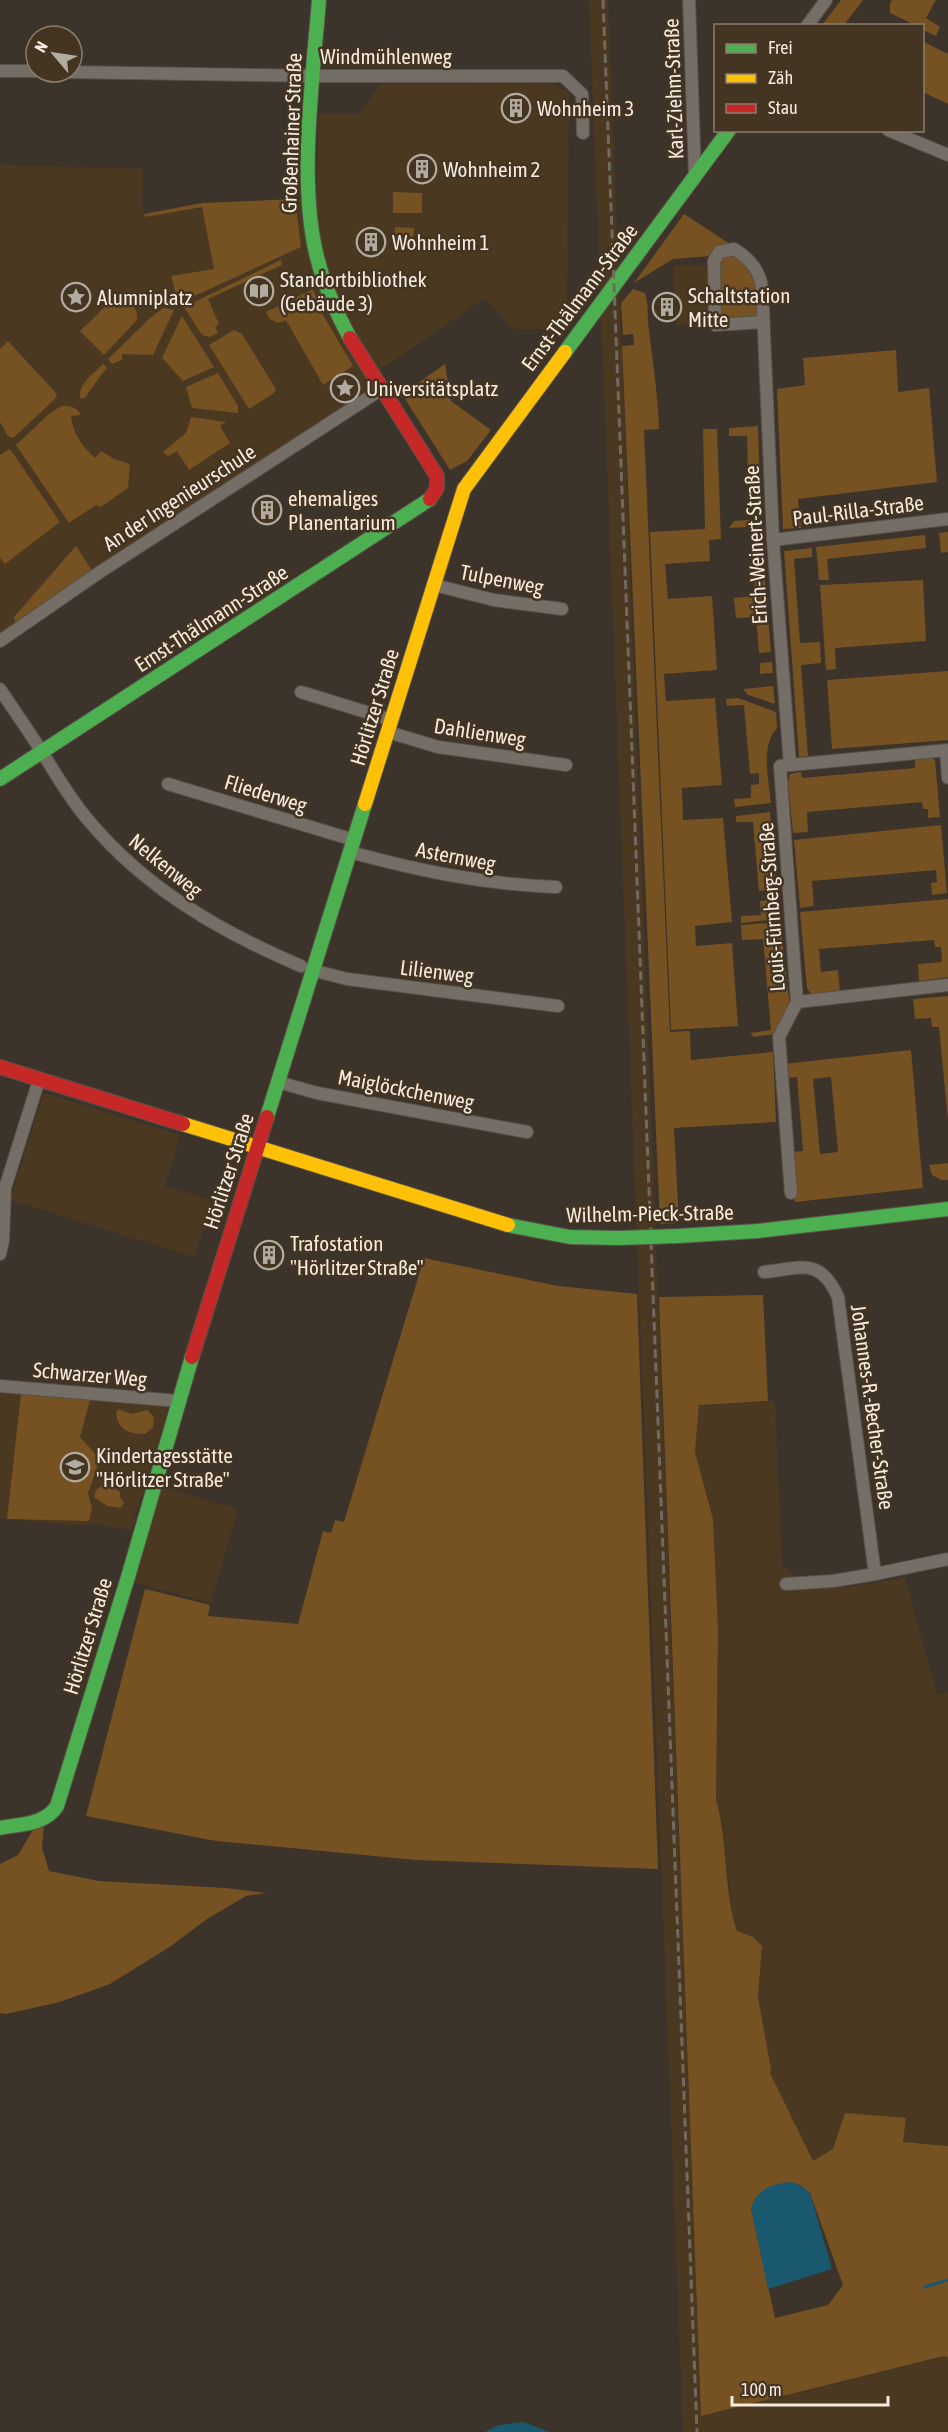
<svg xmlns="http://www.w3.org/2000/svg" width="948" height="2432" viewBox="0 0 948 2432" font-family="'Asap Condensed',sans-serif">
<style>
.built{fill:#4b3821}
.green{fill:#765122;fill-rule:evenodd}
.water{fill:#1a586f}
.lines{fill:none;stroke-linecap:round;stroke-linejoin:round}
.stream{stroke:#1a586f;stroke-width:3}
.street-casing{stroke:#585148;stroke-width:14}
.fast-casing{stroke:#585148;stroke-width:16}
.slow-casing{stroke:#585148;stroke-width:16}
.jam-casing{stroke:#585148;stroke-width:16}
.street{stroke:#756e67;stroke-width:12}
.fast{stroke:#4caf50;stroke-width:14}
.slow{stroke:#ffc107;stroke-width:14}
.jam{stroke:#c62828;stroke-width:14}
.rail{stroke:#716a62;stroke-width:3;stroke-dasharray:9 4.5;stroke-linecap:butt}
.fast-bridge-casing{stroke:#585148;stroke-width:16;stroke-linecap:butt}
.fast-bridge{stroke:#4caf50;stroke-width:14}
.labels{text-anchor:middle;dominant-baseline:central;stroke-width:5;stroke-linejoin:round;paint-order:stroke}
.street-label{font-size:21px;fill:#f5ebdf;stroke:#443422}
.poi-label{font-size:21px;fill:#f5ebdf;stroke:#443422;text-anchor:start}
</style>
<rect width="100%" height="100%" fill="#3c332a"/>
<g class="built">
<polygon points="589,0 608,0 701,2416 945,2356 948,2358 948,2432 683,2432"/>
<polygon points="550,83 569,92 567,330 513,329 485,298 380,370 387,382 0,633 0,165 143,169 142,206 144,214 202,203 316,199 319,114 360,114 380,84"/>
<polygon points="711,265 712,323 675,325 673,266"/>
<polygon points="44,1093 180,1135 165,1186 212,1200 195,1257 10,1200"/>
<polygon points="0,1391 165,1403 168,1407 166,1416 131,1530 97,1524 71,1525 0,1518"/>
<polygon points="775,1401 782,1564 795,1575 800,1589 839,1588 905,1578 937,1694 948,1693 948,2146 903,2142 906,2118 833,2149 813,2162 769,2072 771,2069 758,1997 762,1946 753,1937 737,1931 732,1916 723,1825 716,1800 718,1628 713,1519 695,1452 699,1405"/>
<polygon points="162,1487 238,1509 211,1603 134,1582"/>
</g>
<g class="green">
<polygon points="841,0 863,0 844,25 822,25"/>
<polygon points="892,0 936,0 926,18 940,27 936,36 923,30 922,26 915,25 890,13 890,4"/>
<polygon points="922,41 948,54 948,104 923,92"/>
<polygon points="393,192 422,193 422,213 393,213"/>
<polygon points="295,199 301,247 201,293 187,298 176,295 171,276 214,269 202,207 145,217 144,214 202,203"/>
<polygon points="684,214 730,244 711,256 673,259 634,283"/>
<polygon points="395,227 414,228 413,243 394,242"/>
<path d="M731,254C761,269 757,289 758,318L719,320L718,257Z"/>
<polygon points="281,260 282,265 208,299 219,324 215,327 218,333 210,337 202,335 184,307"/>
<polygon points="313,289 323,315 353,366 323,385 286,320 278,323 270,319 266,312"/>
<path d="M633,289L645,293C649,305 647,317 649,330C653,364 658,395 659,429L644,430L670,1032L690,1031L691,1060L773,1052L776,1122L674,1128L679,1223L660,1224L622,346L634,345L633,334L623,335L621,303Z"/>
<path d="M122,296C131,300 138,310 137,320L104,355L80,331L115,297Z"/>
<polygon points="163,308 174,310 153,355 122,354 122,360 112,364 108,359 150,318"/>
<polygon points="182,316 214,367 183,381 162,358"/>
<polygon points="234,330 242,334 276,389 274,393 249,409 209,345"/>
<polygon points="8,341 57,394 55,399 13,438 8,436 0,422 0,349"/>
<polygon points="896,350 898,392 929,388 937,482 798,499 801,528 783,529 777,389 805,385 803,358"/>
<path d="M103,364L107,368C98,378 92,389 84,399L80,398C78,384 94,373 103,364Z"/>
<polygon points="445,364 451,401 491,430 467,461 450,470 402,394"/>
<polygon points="218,373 238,406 238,413 192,408 186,387"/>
<path d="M61,406C69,405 77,407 81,415L71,416C73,434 82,446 95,458L101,451L114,459L130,464L128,488L101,507L96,505L69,523L16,445L49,414Z"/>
<polygon points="191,417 226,422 220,426 230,443 189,470 177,451 168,456 163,452 186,433"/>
<polygon points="758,426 761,511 749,512 747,436 729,436 729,428"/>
<polygon points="703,429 717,429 721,539 709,540 710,561 665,564 668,599 712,596 717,670 664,674 666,701 715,698 722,785 682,788 683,820 723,818 732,922 695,926 696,946 732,943 738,1026 671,1030 650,532 705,529"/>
<polygon points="10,449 60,522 5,564 0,558 0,455"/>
<polygon points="761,519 761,526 729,528 734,521"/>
<polygon points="948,532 948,552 941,553 939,533"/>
<polygon points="925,535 926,548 827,559 829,580 819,580 816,547"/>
<polygon points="762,537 764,561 753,562 751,538"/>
<polygon points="76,546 92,571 15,622 14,617"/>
<polygon points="812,548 812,557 794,559 800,643 820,642 821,663 801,665 808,756 799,757 784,551"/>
<polygon points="754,572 764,572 771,652 759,653 756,617 736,618 734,598 755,596"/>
<polygon points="923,580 926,641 835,648 836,669 826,670 820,585"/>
<polygon points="772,662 773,673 760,674 760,663"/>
<polygon points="948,671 948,740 832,749 827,680"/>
<polygon points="773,686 775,704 748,695 743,689"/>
<path d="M738,698L776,712L777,728C760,746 769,780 771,803L735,807L734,799L751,798V785L759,784V773L750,774L744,705L727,706L726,699Z"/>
<polygon points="932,758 935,760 940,817 928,818 928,809 923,809 922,802 807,812 808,832 793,833 788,782 790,774 801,772 802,778 915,768 915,759"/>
<polygon points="770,812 779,919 741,923 741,916 761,915 760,901 770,900 769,890 759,891 753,822 736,822 736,816"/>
<polygon points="941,825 947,893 932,895 931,883 937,882 936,870 812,881 814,906 800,908 794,840"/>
<polygon points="948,899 948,977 919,981 918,964 942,962 941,947 935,947 934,940 819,949 821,972 838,970 840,992 815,994 811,994 807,988 800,912"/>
<polygon points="780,922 790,1007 775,1034 754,1037 750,1033 771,1030 763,939 742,940 741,925"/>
<polygon points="948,996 948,1120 939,1027 932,1027 931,1018 915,1019 913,999"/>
<path d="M911,1050L923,1188L795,1202L791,1152L803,1151L797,1077L785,1078L784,1064ZM831,1077L838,1152L820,1154L813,1079Z"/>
<polygon points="948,1163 948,1180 941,1180 932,1175 929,1165"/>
<polygon points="424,1258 558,1286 637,1294 658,1869 416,1860 216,1841 86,1816 145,1589 210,1605 208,1616 298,1624 323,1531 331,1533 335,1520 344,1522"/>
<path d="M763,1295L768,1401L699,1405L695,1452L713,1519L718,1628L716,1800C729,1843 723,1890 737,1931L753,1937L762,1946L758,1997L771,2069L770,2073L813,2161L833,2149L845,2113L906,2118L903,2142L948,2146V2358L944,2356L701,2416L659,1297ZM790,2182L800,2185L810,2193L843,2285L828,2305L775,2318L751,2208Z"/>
<polygon points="21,1394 90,1400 80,1437 100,1459 88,1493 92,1509 89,1521 7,1519"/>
<path d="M118,1409L131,1414L147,1410L154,1417L153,1427L145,1434C129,1434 118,1430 116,1413Z"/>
<polygon points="106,1483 120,1492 120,1498 124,1502 121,1508 107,1506 94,1497 96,1490"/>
<polygon points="44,1826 42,1848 49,1871 99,1881 226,1888 267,1893 246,1896 207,1919 171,1946 110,1984 60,2002 6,2014 0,2013 0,1864 18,1855 34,1828"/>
</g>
<g class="water">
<path d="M790,2182L800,2185L810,2193L832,2269L768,2289L751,2208C757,2189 771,2184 790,2182Z"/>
<polygon points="524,2422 549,2432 485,2432 499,2425"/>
</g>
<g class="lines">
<polyline class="stream" points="925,2287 948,2280"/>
<g class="street-casing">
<g id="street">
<polyline points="689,0 695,176"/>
<polyline points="807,26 826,0"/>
<polyline points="0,71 36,71"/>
<polyline points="66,72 320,76 563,76 582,94 583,133"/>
<polyline points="888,130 948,155"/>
<path d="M764,322L715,325L714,261L719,252L734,249C749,258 759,269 762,287L773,540L790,765"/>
<polyline points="773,540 948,519"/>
<polyline points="434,585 494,600 562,609"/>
<polyline points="0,641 97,574 382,389"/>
<path d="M0,689C15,712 31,734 45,757C59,779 72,802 89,821C146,889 221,932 301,966"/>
<polyline points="301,692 392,720"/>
<polyline points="388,732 438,747 566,765"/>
<polyline points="946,751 948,778"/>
<polyline points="168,784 354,840"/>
<path d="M350,852C420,871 483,884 556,887"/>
<polyline points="312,970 347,979 558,1006"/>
<polyline points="797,1002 780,766 948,750"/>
<polyline points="797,1002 948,985"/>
<polyline points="278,1082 317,1093 527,1132"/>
<polyline points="791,1193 779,1037 797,1002"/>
<polyline points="0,1254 3,1240 5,1188 39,1080"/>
<path d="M764,1272C802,1268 820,1257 838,1297L875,1574L948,1559"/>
<polyline points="0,1386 178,1401"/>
<polyline points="786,1584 833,1581 875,1574"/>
</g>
</g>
<g class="fast-casing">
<g id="fast">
<path d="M319,0C313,77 298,183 317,257C324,286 336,312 350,338"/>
<polyline points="565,352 729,130"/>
<polyline points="0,779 430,499"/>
<polyline points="267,1117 365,804"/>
<polyline points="508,1225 570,1237 618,1238"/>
<polyline points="678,1236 758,1231 948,1209"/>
<path d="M0,1828C20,1824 45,1825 57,1806L128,1577L192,1357"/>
</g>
</g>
<g class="slow-casing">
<g id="slow">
<polyline points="365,804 464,489 565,352"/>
<polyline points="183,1124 508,1225"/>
</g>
</g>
<g class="jam-casing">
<g id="jam">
<polyline points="350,338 437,476 437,488 430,499"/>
<polyline points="0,1067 183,1124"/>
<polyline points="192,1357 267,1117"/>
</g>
</g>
<use href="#street" class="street"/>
<use href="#fast" class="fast"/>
<use href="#slow" class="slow"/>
<use href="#jam" class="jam"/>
<polyline class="rail" points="603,0 697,2432"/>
<g class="fast-bridge-casing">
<polyline id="fast-bridge" points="618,1238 678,1236"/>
</g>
<use href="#fast-bridge" class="fast-bridge"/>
</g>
<defs>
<g id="building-ring" transform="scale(1.5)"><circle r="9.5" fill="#443422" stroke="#b4aba0" stroke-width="1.5"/><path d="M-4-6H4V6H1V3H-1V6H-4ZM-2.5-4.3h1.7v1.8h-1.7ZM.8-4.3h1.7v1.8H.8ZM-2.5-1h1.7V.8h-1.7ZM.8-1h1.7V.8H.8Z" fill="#b4aba0"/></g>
<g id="library-ring" transform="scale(1.5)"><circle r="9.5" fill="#443422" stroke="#b4aba0" stroke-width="1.5"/><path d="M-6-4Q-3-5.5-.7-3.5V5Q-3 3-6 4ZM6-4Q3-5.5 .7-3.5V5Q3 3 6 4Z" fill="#b4aba0"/></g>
<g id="sight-ring" transform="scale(1.5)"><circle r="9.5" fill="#443422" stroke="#b4aba0" stroke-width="1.5"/><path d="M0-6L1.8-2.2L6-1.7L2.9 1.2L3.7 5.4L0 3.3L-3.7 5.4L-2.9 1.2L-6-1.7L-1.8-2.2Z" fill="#b4aba0"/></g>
<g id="school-ring" transform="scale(1.5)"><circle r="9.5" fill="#443422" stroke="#b4aba0" stroke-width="1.5"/><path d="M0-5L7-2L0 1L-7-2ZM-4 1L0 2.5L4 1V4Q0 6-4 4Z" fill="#b4aba0"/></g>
</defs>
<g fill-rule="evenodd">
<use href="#building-ring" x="516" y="108"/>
<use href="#building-ring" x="422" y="169"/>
<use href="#building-ring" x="371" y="242"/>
<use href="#library-ring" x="259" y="291"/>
<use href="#sight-ring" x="76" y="297"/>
<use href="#building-ring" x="667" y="307"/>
<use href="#sight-ring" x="345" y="388"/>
<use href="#building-ring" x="267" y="510"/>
<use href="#building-ring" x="269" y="1255"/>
<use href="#school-ring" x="75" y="1467"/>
</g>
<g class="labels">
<g class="street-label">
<text x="386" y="56">Windmühlenweg</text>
<text transform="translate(673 89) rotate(-92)">Karl-Ziehm-Straße</text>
<text transform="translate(291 133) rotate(-88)">Großenhainer Straße</text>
<text transform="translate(579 297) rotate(-53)">Ernst-Thälmann-Straße</text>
<text transform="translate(179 497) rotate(-33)">An der Ingenieurschule</text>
<text transform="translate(858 510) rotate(-7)">Paul-Rilla-Straße</text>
<text transform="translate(755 545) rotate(-93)">Erich-Weinert-Straße</text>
<text transform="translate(502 579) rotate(11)">Tulpenweg</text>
<text transform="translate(211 618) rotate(-33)">Ernst-Thälmann-Straße</text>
<text transform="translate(374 707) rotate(-73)">Hörlitzer Straße</text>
<text transform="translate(480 732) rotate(9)">Dahlienweg</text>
<text transform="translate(266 793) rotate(17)">Fliederweg</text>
<text transform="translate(456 856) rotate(11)">Asternweg</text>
<text transform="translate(166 865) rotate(39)">Nelkenweg</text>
<text transform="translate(771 907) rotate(-94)">Louis-Fürnberg-Straße</text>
<text transform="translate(437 971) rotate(7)">Lilienweg</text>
<text transform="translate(406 1089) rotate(11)">Maiglöckchenweg</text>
<text transform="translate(228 1171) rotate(-72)">Hörlitzer Straße</text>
<text transform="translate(650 1213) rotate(-1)">Wilhelm-Pieck-Straße</text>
<text transform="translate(90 1374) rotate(5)">Schwarzer Weg</text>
<text transform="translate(873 1407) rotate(82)">Johannes-R.-Becher-Straße</text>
<text transform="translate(87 1636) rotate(-73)">Hörlitzer Straße</text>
</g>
<g class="poi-label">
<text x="537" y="108">Wohnheim 3</text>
<text x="443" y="169">Wohnheim 2</text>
<text x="392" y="242">Wohnheim 1</text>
<text x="280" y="279">Standortbibliothek<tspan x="280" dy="24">(Gebäude 3)</tspan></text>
<text x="688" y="295">Schaltstation<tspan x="688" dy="24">Mitte</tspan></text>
<text x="97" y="297">Alumniplatz</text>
<text x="366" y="388">Universitätsplatz</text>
<text x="288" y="498">ehemaliges<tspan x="288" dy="24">Planentarium</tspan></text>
<text x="290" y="1243">Trafostation<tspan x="290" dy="24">"Hörlitzer Straße"</tspan></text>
<text x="96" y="1455">Kindertagesstätte<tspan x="96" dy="24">"Hörlitzer Straße"</tspan></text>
</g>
</g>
<rect x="714" y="24" width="210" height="108" fill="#443422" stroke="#8b7d6e" stroke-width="1.5"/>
<rect x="726" y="44" width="30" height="9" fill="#4caf50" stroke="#8b7d6e" stroke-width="1.5"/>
<text x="768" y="54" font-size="18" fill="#f5ebdf">Frei</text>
<rect x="726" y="74" width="30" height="9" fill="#ffc107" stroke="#8b7d6e" stroke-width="1.5"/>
<text x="768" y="84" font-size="18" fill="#f5ebdf">Zäh</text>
<rect x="726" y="104" width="30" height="9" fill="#c62828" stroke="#8b7d6e" stroke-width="1.5"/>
<text x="768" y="114" font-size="18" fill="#f5ebdf">Stau</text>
<g transform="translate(54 54) rotate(299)"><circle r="28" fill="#443422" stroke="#8b7d6e" stroke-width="1.5"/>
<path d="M0-4.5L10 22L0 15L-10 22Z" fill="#b4aba0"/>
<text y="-9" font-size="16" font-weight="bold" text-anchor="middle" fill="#f5ebdf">N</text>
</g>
<path d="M732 2396v9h156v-9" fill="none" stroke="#f5ebdf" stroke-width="3"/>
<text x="741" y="2396" font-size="18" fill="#f5ebdf" stroke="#443422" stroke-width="4.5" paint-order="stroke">100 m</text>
</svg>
